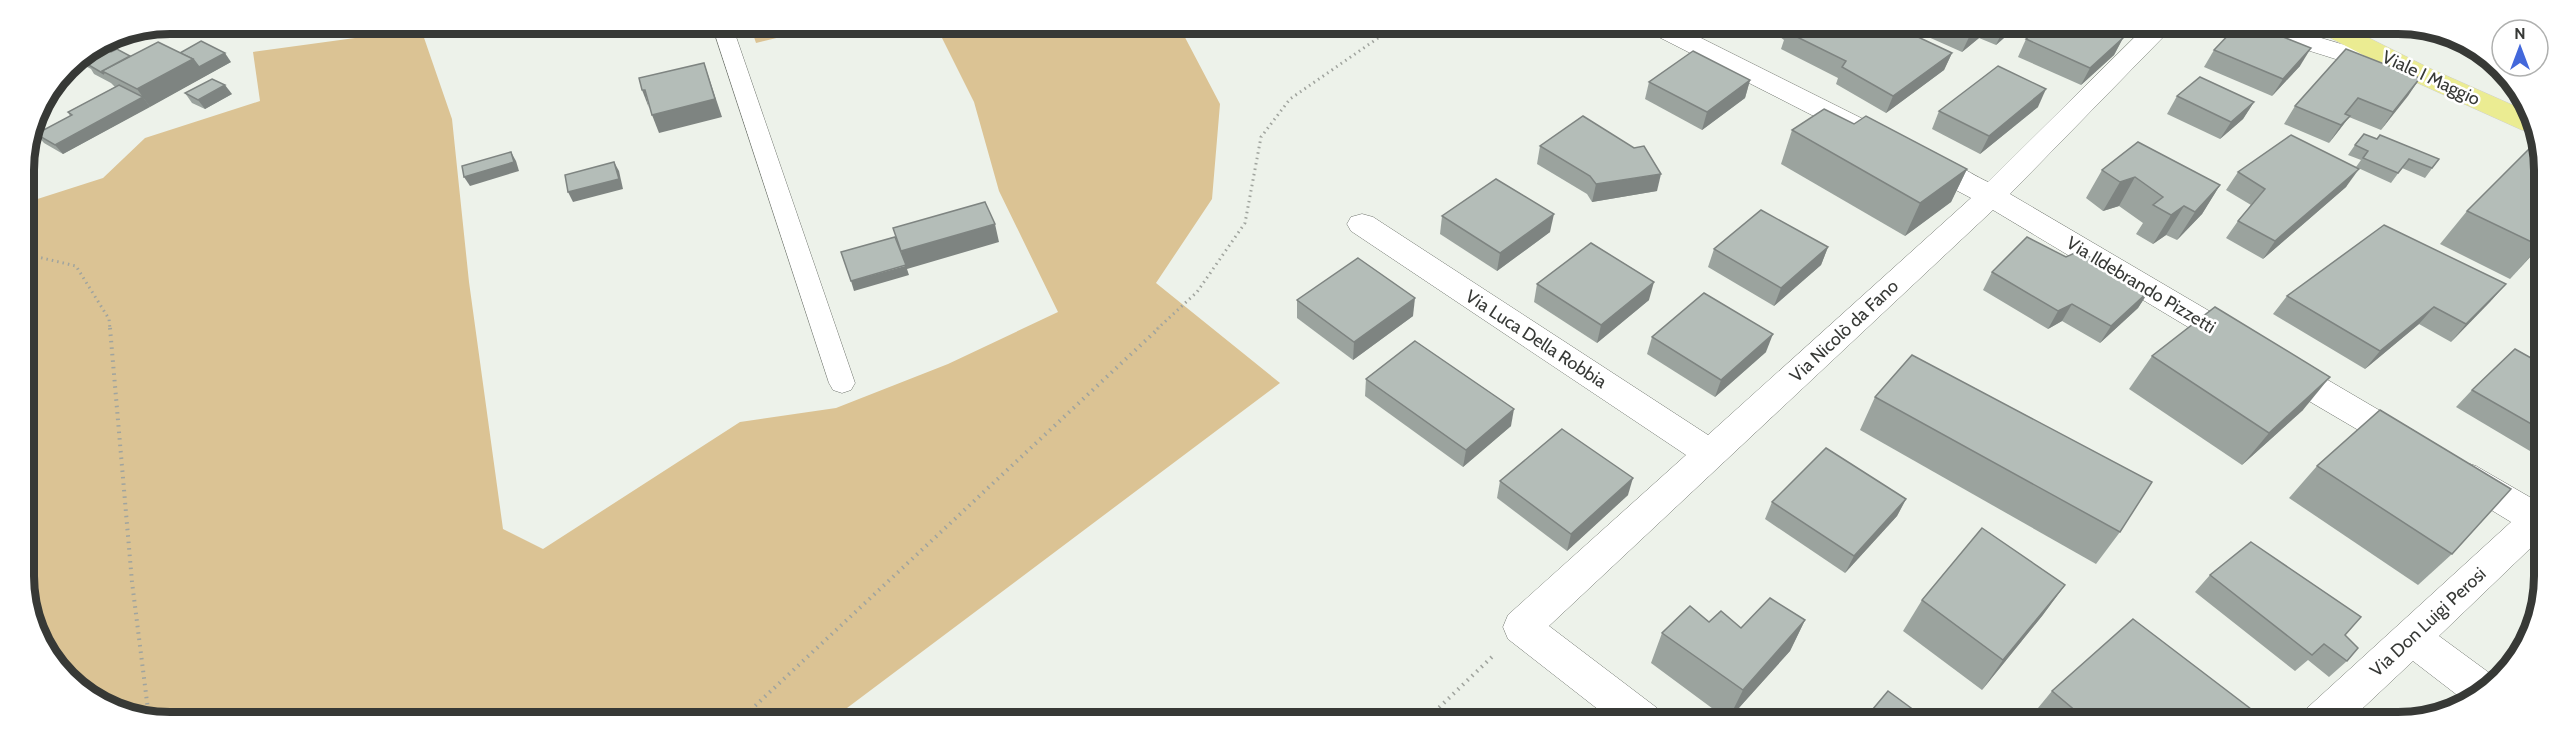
<svg xmlns="http://www.w3.org/2000/svg" width="2568" height="747" viewBox="0 0 2568 747" font-family="Cabin,sans-serif">
<style>
.green{fill:#dbc394}
.lines{fill:none;stroke-linecap:round;stroke-linejoin:round}
.lane-casing{stroke:#71766f;stroke-width:1}
.street-casing{stroke:#71766f;stroke-width:1}
.primary-casing{stroke:#cfcfcf;stroke-width:1}
.path-far1{stroke:#a0a49e;stroke-width:3;stroke-dasharray:1.5 4;stroke-linecap:butt}
.path{stroke:#a0a49e;stroke-width:4;stroke-dasharray:1.5 5;stroke-linecap:butt}
.lane{fill:#fff;fill-rule:evenodd}
.street{fill:#fff;fill-rule:evenodd}
.primary{fill:#ebec92;fill-rule:evenodd}
.wall{fill:#9ba39e}
.shaded-wall{fill:#7e8481}
.building{fill:#b4bdb8;stroke:#7e8481;stroke-width:1.5}
.labels{text-anchor:middle;dominant-baseline:central;stroke-width:5;stroke-linejoin:round;paint-order:stroke}
.street-label{font-size:18px;fill:#373936;stroke:#fff}
.rim{fill:none;stroke:#373936;stroke-width:8}
</style>
<rect width="100%" height="100%" fill="#edf2ea"/>
<g class="green">
<polygon points="750,25 830,25 756,43"/>
<polygon points="936,26 1179,26 1220,104 1212,199 1156,283 1280,383 831,720 133,718 67,680 27,605 25,203 103,178 145,138 260,101 253,52 421,29 452,119 469,282 503,529 543,549 740,422 836,408 948,364 1058,312 999,191 974,102"/>
</g>
<g class="lines">
<g class="lane-casing">
<polygon id="lane" points="712,25 732,25 855,383 851,390 842,393 833,390 829,383"/>
</g>
<g class="street-casing">
<g id="street">
<polygon points="1645,27 1679,27 1873,124 1877,130 1873,136 1863,139 1853,136 1649,32"/>
<path d="M2144,28H2172L2010,194L2250,335L2255,343L2250,351L2239,355L2228,351L1993,210L1549,626L1657,708L1663,721H1613L1508,639L1503,627L1508,615L1686,455L1351,231L1347,224L1351,217L1362,214L1373,217L1708,435L1971,198L1912,167L1908,161L1912,155C1936,148 1966,172 1988,182Z"/>
<polygon points="2252,29 2291,29 2395,60 2399,66 2395,72 2386,74 2377,72 2256,34"/>
<polygon points="2280,356 2292,359 2418,433 2423,442 2418,451 2406,455 2394,451 2268,377 2264,368 2268,359"/>
<polygon points="2464,462 2476,466 2540,503 2539,540 2439,636 2499,680 2487,693 2465,701 2413,661 2347,723 2299,722 2305,710 2511,522 2452,486 2446,476 2452,466"/>
</g>
</g>
<g class="primary-casing">
<polygon id="primary" points="2319,29 2351,29 2429,68 2526,111 2536,132 2522,130 2411,80 2323,34"/>
</g>
<g class="path-far1">
<polyline points="25,254 76,266 109,319 110,329"/>
<polyline points="1157,329 1197,292 1245,223 1261,137 1290,99 1394,27"/>
</g>
<g class="path">
<polyline points="110,328 132,582 149,718"/>
<polyline points="741,719 1159,328"/>
<polyline points="1425,721 1494,655"/>
</g>
<use href="#lane" class="lane"/>
<use href="#street" class="street"/>
<use href="#primary" class="primary"/>
</g>
<g class="wall">
<polygon points="1772,27 1899,28 1952,53 1944,70 1886,113 1836,84 1838,78 1781,49 1784,40 1771,30"/>
<polygon points="1908,28 2014,28 2013,30 1996,45 1979,38 1962,52"/>
<polygon points="2399,29 2415,29 2406,33"/>
<polygon points="115,35 118,39 102,47 111,52 130,56 180,53 231,62 63,154 44,143 36,134 70,116 68,112 115,87 111,83 94,74 91,69 76,61"/>
<polygon points="2123,38 2114,55 2081,85 2018,57 2026,39"/>
<polygon points="2457,42 2507,73 2453,47"/>
<polygon points="2214,50 2300,66 2272,96 2204,67"/>
<polygon points="2420,78 2381,130 2349,117 2329,143 2284,124 2295,106"/>
<polygon points="1750,80 1745,98 1702,130 1645,99 1649,82"/>
<polygon points="185,93 232,94 205,109 192,103"/>
<polygon points="2177,96 2254,102 2243,119 2220,139 2167,114"/>
<polygon points="2038,107 1980,154 1932,129 1939,111"/>
<polygon points="1854,124 1967,169 1951,202 1905,236 1781,164 1792,130"/>
<polygon points="2541,142 2541,245 2510,279 2440,244 2467,211"/>
<polygon points="2355,145 2439,159 2425,178 2402,168 2391,183 2356,167 2346,187 2263,259 2226,238 2238,221 2251,205 2226,190 2238,172 2356,167 2361,160 2348,155"/>
<polygon points="1540,146 1657,191 1592,202 1587,194 1537,164"/>
<polygon points="2102,170 2220,185 2202,214 2177,240 2166,235 2153,244 2136,234 2143,223 2119,206 2103,211 2086,198"/>
<polygon points="1442,216 1550,232 1497,271 1440,234"/>
<polygon points="1828,247 1821,265 1774,306 1708,267 1714,249"/>
<polygon points="2066,257 2149,291 2138,308 2100,343 2062,321 2048,329 1983,290 1992,272"/>
<polygon points="1537,284 1649,300 1597,343 1534,302"/>
<polygon points="2506,284 2451,342 2419,324 2365,369 2273,314 2287,296"/>
<polygon points="1297,300 1413,316 1353,360 1297,318"/>
<polygon points="1652,337 1766,352 1715,397 1647,354"/>
<polygon points="2152,356 2303,410 2242,465 2129,389"/>
<polygon points="2540,363 2540,457 2456,407 2472,390"/>
<polygon points="1366,379 1511,426 1463,467 1365,396"/>
<polygon points="1875,397 2120,532 2096,564 1860,430"/>
<polygon points="2317,466 2452,554 2418,585 2289,498"/>
<polygon points="1500,481 1628,495 1567,551 1497,498"/>
<polygon points="1906,499 1897,516 1845,573 1765,519 1772,502"/>
<polygon points="2210,575 2345,635 2347,661 2329,677 2308,660 2295,671 2195,592"/>
<polygon points="2065,585 2042,616 1982,690 1903,631 1922,600"/>
<polygon points="1805,620 1790,651 1728,720 1651,663 1662,633 1709,622 1741,628"/>
<polygon points="2052,691 2267,722 2030,722 2028,720"/>
</g>
<g class="shaded-wall">
<polygon points="1978,28 1984,28 1979,38 1962,52 1970,35"/>
<polygon points="2004,28 2014,28 2013,30 1996,45"/>
<polygon points="2409,29 2415,29 2406,33"/>
<polygon points="115,35 118,39 96,50 95,48"/>
<polygon points="2123,38 2114,55 2081,85 2090,68"/>
<polygon points="2311,48 2300,66 2272,96 2283,79"/>
<polygon points="225,53 231,62 150,107 137,89 193,59"/>
<polygon points="1952,53 1944,70 1886,113 1893,96"/>
<polygon points="704,63 722,117 659,133 652,115"/>
<polygon points="2420,78 2408,96 2381,130 2393,112"/>
<polygon points="1750,80 1745,98 1702,130 1707,112"/>
<polygon points="225,85 232,94 205,109 198,100"/>
<polygon points="2046,89 2038,107 1980,154 1989,136"/>
<polygon points="642,90 645,90 649,108"/>
<polygon points="143,97 150,107 63,154 55,145"/>
<polygon points="2254,102 2243,119 2220,139 2231,122"/>
<polygon points="2350,116 2337,133 2329,143 2341,125"/>
<polygon points="511,152 516,161 519,171 470,186 464,177"/>
<polygon points="614,162 619,171 623,189 573,202 568,192"/>
<polygon points="1967,169 1951,202 1905,236 1920,203"/>
<polygon points="2359,169 2346,187 2263,259 2275,241"/>
<polygon points="1661,174 1657,191 1592,202 1596,184"/>
<polygon points="2135,177 2119,206 2103,211 2120,182"/>
<polygon points="2220,185 2202,214 2177,240 2195,212"/>
<polygon points="2184,206 2166,235 2153,244 2171,215"/>
<polygon points="1554,214 1550,232 1497,271 1500,253"/>
<polygon points="995,224 999,242 907,269 909,275 854,291 851,281 905,266 901,251"/>
<polygon points="2541,244 2541,245 2510,279"/>
<polygon points="1828,247 1821,265 1774,306 1781,288"/>
<polygon points="1654,282 1649,300 1597,343 1601,325"/>
<polygon points="2506,284 2490,302 2451,342 2466,324"/>
<polygon points="2149,291 2138,308 2100,343 2111,326"/>
<polygon points="1415,298 1413,316 1353,360 1354,342"/>
<polygon points="2072,304 2062,321 2048,329 2058,311"/>
<polygon points="2434,307 2419,324 2365,369 2380,351"/>
<polygon points="1773,334 1766,352 1715,397 1721,380"/>
<polygon points="2330,377 2303,410 2242,465 2269,433"/>
<polygon points="1514,409 1511,426 1463,467 1466,450"/>
<polygon points="1633,478 1628,495 1567,551 1571,534"/>
<polygon points="1906,499 1897,516 1845,573 1854,556"/>
<polygon points="2065,585 2042,616 1982,690 2003,660"/>
<polygon points="1805,620 1790,651 1728,720 1743,690"/>
</g>
<g class="building">
<polygon points="1792,28 1899,28 1952,53 1893,96 1842,67 1846,61 1787,32"/>
<polygon points="1954,28 1978,28 1970,35"/>
<polygon points="2039,28 2100,28 2123,38 2090,68 2026,39"/>
<polygon points="2235,28 2263,29 2311,48 2283,79 2214,50"/>
<polygon points="201,41 225,53 199,67 193,59 180,53"/>
<polygon points="158,42 193,59 137,89 102,71"/>
<polygon points="99,45 111,52 117,49 130,56 102,71 104,74 87,64 90,63 80,58"/>
<polygon points="2346,49 2420,78 2393,112 2358,98 2345,114 2350,116 2341,125 2295,106"/>
<polygon points="1693,51 1750,80 1707,112 1649,82"/>
<polygon points="704,63 715,99 652,115 645,90 642,90 639,78"/>
<polygon points="1998,66 2046,89 1989,136 1939,111"/>
<polygon points="2200,77 2254,102 2231,122 2177,96"/>
<polygon points="212,79 225,85 198,100 185,93"/>
<polygon points="119,85 143,97 55,145 36,134 72,115 68,112"/>
<polygon points="1824,109 1854,124 1866,116 1967,169 1920,203 1792,130"/>
<polygon points="1583,116 1634,148 1644,146 1661,174 1596,184 1590,176 1540,146"/>
<polygon points="2364,134 2377,139 2380,135 2439,159 2432,168 2409,159 2398,173 2363,158 2368,151 2355,145"/>
<polygon points="2291,135 2359,169 2275,241 2238,221 2265,189 2238,172"/>
<polygon points="2540,138 2541,142 2541,244 2540,246 2467,211"/>
<polygon points="2138,142 2220,185 2195,212 2184,206 2171,215 2153,205 2163,197 2135,177 2120,182 2102,170"/>
<polygon points="511,152 514,162 464,177 462,166"/>
<polygon points="614,162 619,179 568,192 565,175"/>
<polygon points="1496,179 1554,214 1500,253 1442,216"/>
<polygon points="985,202 995,224 901,251 893,228"/>
<polygon points="1761,210 1828,247 1781,288 1714,249"/>
<polygon points="2384,225 2506,284 2466,324 2434,307 2380,351 2287,296"/>
<polygon points="895,237 906,265 851,281 841,252"/>
<polygon points="2027,237 2066,257 2079,251 2149,291 2111,326 2072,304 2058,311 1992,272"/>
<polygon points="1591,243 1654,282 1601,325 1537,284"/>
<polygon points="1358,258 1415,298 1354,342 1297,300"/>
<polygon points="1704,293 1773,334 1721,380 1652,337"/>
<polygon points="2215,307 2330,377 2269,433 2152,356"/>
<polygon points="1415,341 1514,409 1466,450 1366,379"/>
<polygon points="2515,349 2540,363 2540,429 2472,390"/>
<polygon points="1912,355 2152,482 2120,532 1875,397"/>
<polygon points="2380,410 2511,489 2452,554 2317,466"/>
<polygon points="1562,429 1633,478 1571,534 1500,481"/>
<polygon points="1826,448 1906,499 1854,556 1772,502"/>
<polygon points="1982,528 2065,585 2003,660 1922,600"/>
<polygon points="2251,542 2361,617 2345,635 2358,648 2347,661 2324,644 2312,655 2210,575"/>
<polygon points="1770,598 1805,620 1743,690 1662,633 1690,606 1709,622 1721,611 1741,628"/>
<polygon points="2133,619 2268,722 2089,722 2052,691"/>
<polygon points="1888,691 1930,722 1862,722"/>
</g>
<g class="labels">
<g class="street-label">
<text transform="translate(2431 78) rotate(25)">Viale I Maggio</text>
<text transform="translate(2141 285) rotate(31)">Via Ildebrando Pizzetti</text>
<text transform="translate(1844 331) rotate(-43)">Via Nicolò da Fano</text>
<text transform="translate(1536 339) rotate(33)">Via Luca Della Robbia</text>
<text transform="translate(2428 622) rotate(-43)">Via Don Luigi Perosi</text>
</g>
</g>
<path d="M0 0H2568V747H0ZM170 34H2398A136 136 0 0 1 2534 170V576A136 136 0 0 1 2398 712H170A136 136 0 0 1 34 576V170A136 136 0 0 1 170 34Z" fill="#fff" fill-rule="evenodd"/>
<path class="rim" d="M170 34H2398A136 136 0 0 1 2534 170V576A136 136 0 0 1 2398 712H170A136 136 0 0 1 34 576V170A136 136 0 0 1 170 34Z"/>
<g transform="translate(2520 48)"><circle r="28" fill="#ffffff" stroke="#afb0af" stroke-width="1.5"/>
<path d="M0-4.5L10 22L0 15L-10 22Z" fill="#4368db"/>
<text y="-9" font-size="16" font-weight="bold" text-anchor="middle" fill="#373936">N</text>
</g>
</svg>
